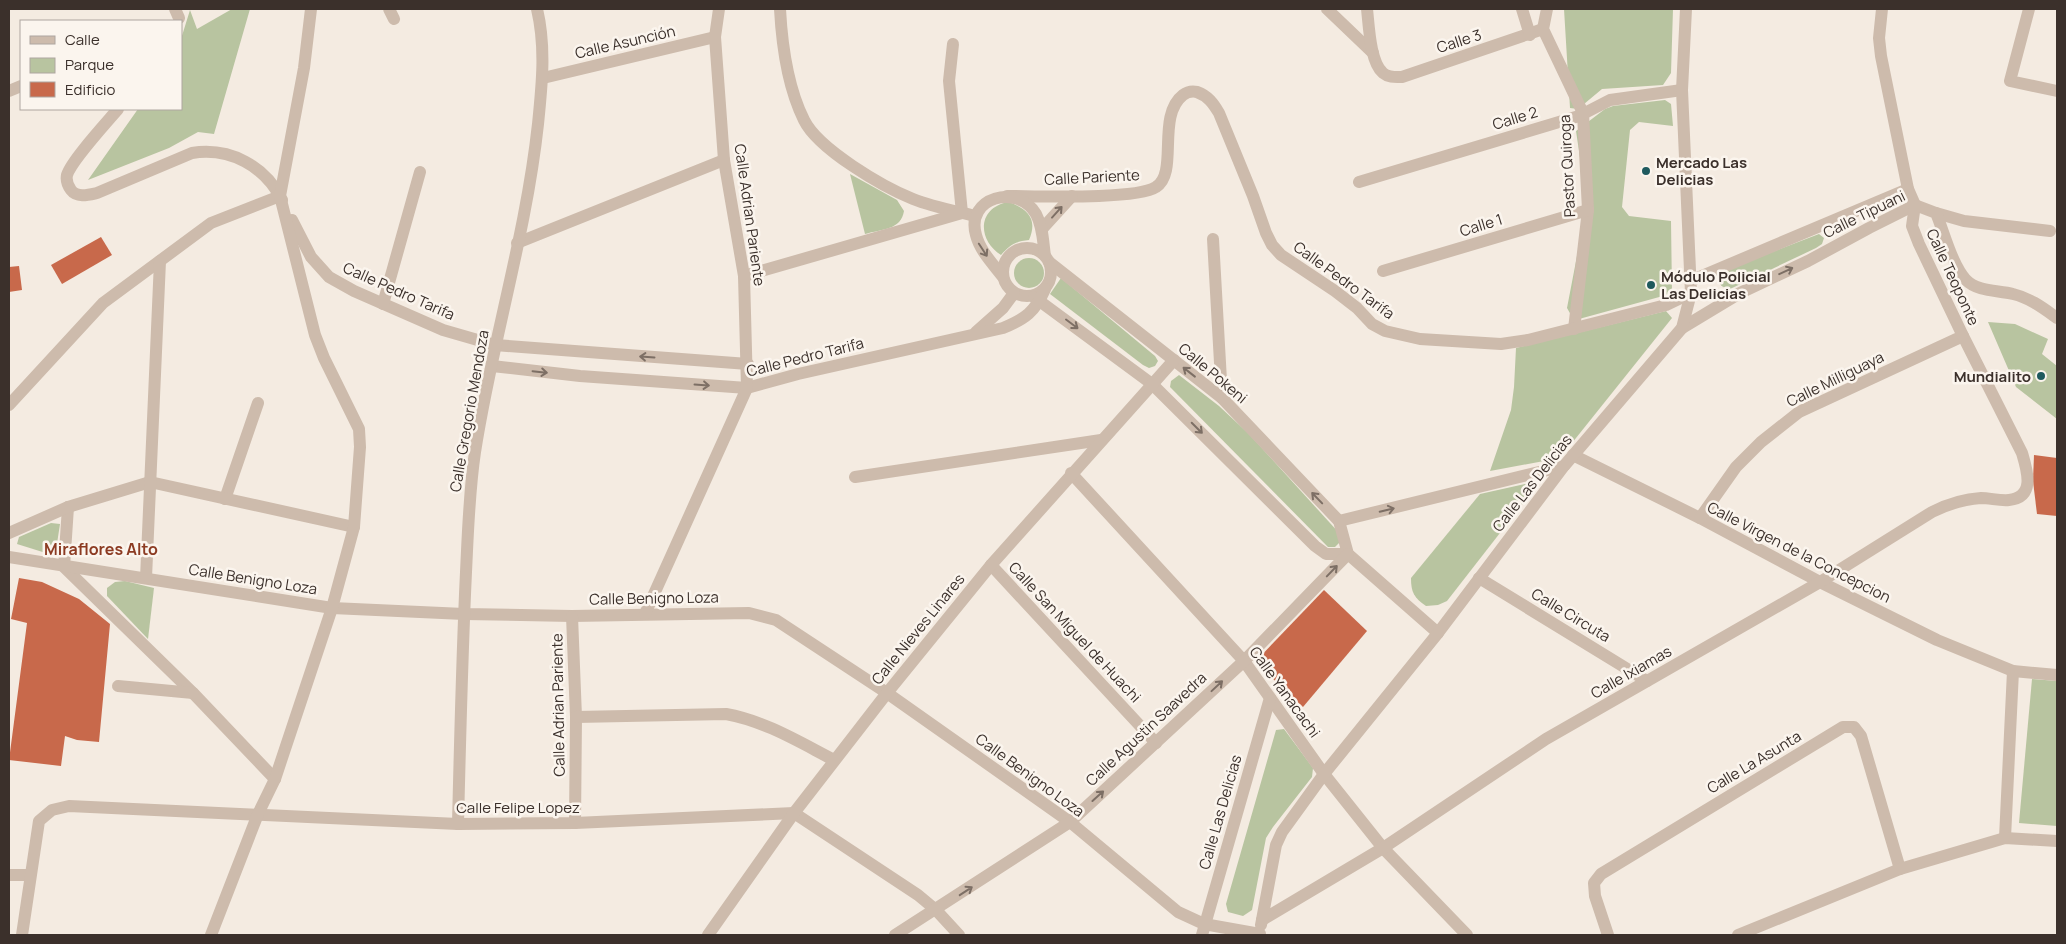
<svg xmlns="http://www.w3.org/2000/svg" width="2066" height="944" viewBox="0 0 2066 944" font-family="Manrope,sans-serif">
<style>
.green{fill:#b8c4a0}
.building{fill:#c8694b}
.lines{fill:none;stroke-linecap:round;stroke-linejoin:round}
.minor{stroke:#cdbbac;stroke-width:12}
.oneway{stroke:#7d6f65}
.poi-dot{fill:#1f5a5e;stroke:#fbf5ee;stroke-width:2}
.labels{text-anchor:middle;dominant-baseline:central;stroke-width:5;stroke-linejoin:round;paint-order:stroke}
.street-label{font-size:15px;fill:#3b302b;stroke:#fbf5ee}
.poi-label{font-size:15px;font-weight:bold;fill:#3b302b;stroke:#fbf5ee;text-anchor:start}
.neighbourhood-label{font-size:16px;font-weight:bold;fill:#8c3b22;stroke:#fbf5ee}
</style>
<rect width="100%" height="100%" fill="#f4ebe1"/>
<g class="green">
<polygon points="232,9 250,9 214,134 198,132 169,148 88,180 138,109 181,109 181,39 190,10 197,29"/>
<polygon points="1564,9 1673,9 1671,73 1663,85 1602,89 1578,109 1570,108"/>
<polygon points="1665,100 1671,104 1673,126 1639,122 1630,130 1622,207 1629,216 1671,221 1672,292 1663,296 1579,319 1571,315 1567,308 1587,204 1576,131 1605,109 1613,106"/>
<path d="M850,174L897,200L904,211C901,230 882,229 865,234Z"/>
<path d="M1009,202C1028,209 1038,219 1029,240C1016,241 1010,245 1001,255C977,240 977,207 1009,202Z"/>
<path d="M1819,234L1824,238L1822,244L1816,248L1730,289C1722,288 1719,285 1718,277L1723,271Z"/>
<circle cx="1029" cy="273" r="15"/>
<polygon points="1061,278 1155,356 1158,361 1155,366 1149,368 1143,365 1050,294"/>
<polygon points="1666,311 1672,318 1560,458 1490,471 1511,410 1514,387 1516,348"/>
<polygon points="1988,322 2015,324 2048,339 2042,354 2057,366 2057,419 2016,387"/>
<polygon points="1179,375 1219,406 1249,434 1340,534 1340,542 1335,547 1328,547 1170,387 1171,381"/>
<path d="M1534,482L1535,488L1447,601L1438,605L1426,606C1414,598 1411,592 1411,578L1480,494Z"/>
<polygon points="51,523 60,524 56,550 49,554 17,544 19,537"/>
<polygon points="125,581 154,588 148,639 107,596 107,588 115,582"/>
<polygon points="2032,679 2057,681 2057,826 2019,823"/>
<polygon points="1284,729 1313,768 1312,777 1273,827 1266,838 1252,910 1243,916 1228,912 1226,904 1276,730"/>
</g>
<g class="building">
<polygon points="101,237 112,255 62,284 51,265"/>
<polygon points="19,266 22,290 9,292 9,267"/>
<polygon points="2034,455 2057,458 2057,516 2037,514 2033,481"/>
<polygon points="19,578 42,582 79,599 110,624 99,742 77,740 65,736 61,766 9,760 27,623 11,619"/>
<polygon points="1324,590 1367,631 1303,707 1255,662"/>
</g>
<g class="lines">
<g class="minor">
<polyline points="175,9 179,18"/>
<polyline points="389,9 394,19"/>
<path d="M780,9C782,46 787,86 804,120C818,149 883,187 913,199C933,207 955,211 975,216"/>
<polyline points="1327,9 1373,53"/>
<path d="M1367,9C1369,26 1370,62 1383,73C1389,78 1396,77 1402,77L1543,29"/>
<polyline points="1522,9 1530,35"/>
<polyline points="1547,9 1543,29 1583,113 1588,210 1574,329"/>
<polyline points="2029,9 2010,81 2057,91"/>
<polyline points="953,44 949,81 962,213"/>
<polyline points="543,78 715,37"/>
<polyline points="9,91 21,86"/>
<path d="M118,109C107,122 71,161 67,175C66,180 68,186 71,190C77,198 88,195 97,193L192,153C230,147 265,166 282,200"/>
<polyline points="1359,182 1579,116 1610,100 1682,90"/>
<path d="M1007,196C1035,196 1136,200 1156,187C1179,173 1156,116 1183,95C1187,92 1192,91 1197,92C1208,96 1213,103 1219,113L1253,196L1266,233L1272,245L1281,255L1335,291L1357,308L1372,324L1385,331L1420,339L1501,344L1528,340L1666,305L1691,293"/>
<polyline points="1936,213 1964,221 2050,231"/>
<polyline points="292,220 311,257 329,277 354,291 443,330 495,345 748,364"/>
<polyline points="1042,229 1072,196"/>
<polyline points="1213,239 1222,398"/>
<polyline points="517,243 724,160"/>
<circle cx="1027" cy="272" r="24"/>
<polyline points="1049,262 1222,398 1339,521 1348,554 1438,633"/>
<polyline points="1383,271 1588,210"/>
<polyline points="744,276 962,213"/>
<path d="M1003,277C993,264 980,251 976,235C965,197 1018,183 1036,214C1043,227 1043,242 1045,256"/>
<polyline points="1690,281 1908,189"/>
<polyline points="1034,297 1152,384 1315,546 1326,554 1348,554"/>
<polyline points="383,304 420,172"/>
<path d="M1682,328L1740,293L1808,261L1869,228L1915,205L1936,213C1944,232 1952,265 1966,280C1978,292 1998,290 2013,294C2030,298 2043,308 2057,318"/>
<polyline points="976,332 1003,308 1014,293"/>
<path d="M492,366L580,376L747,388L798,374L1003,328C1025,319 1035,312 1045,289"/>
<polyline points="9,405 103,303 211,223 280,196"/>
<polyline points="1573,455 1700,518 1820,582 1937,640 2013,671 2057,675"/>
<polyline points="1071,473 1244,661 1324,774 1383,848 1467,935"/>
<polyline points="855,477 1101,440"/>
<polyline points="225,499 258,403"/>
<polyline points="68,507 64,567 193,693 275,779"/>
<polyline points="1700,518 1736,467 1761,442 1799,412 1963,336"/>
<polyline points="1339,521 1564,466"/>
<polyline points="9,533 68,507 150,482 354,527"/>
<polyline points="9,557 332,608 464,614 572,616 749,613 776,620 887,693 1070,822 1178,912 1204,924 1260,934"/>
<polyline points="991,565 1156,743"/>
<polyline points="146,578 160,261"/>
<polyline points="1479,578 1647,681"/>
<polyline points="645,614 747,388 744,276 724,160 715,37 719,9"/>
<polyline points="572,616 576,717 575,823"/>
<polyline points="118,686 193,693"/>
<path d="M576,717L726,714C765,721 799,742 834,760"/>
<path d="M458,824C460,740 462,656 466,572C468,532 469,492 475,452C492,342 526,235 538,124C542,85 546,47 537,9"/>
<polyline points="2005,838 2013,671"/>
<polyline points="9,875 30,875"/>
<path d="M1262,920L1383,848L1546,739L1820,582L1932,512C1948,504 1963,499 1981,498C1990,498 2000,501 2009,500C2036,497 2027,470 2022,453L1963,336L1919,244L1912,226L1915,205L1908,189L1881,56L1879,38L1882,9"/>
<polyline points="1261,925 1276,845 1282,832 1324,774 1438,633 1564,466 1682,328 1691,293 1682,90 1686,9"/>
<polyline points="22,935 39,821 52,810 69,806 458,824 575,823 794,813 918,895 936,910 959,935"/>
<polyline points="211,935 258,814 275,779 332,608 354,527 360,447 359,429 324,358 315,335 280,196 304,68 311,9"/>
<polyline points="708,935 794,813 887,693 991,565 1174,360"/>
<polyline points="895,935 1070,822 1244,661 1348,554"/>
<polyline points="1202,935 1270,698"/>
<polyline points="1608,935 1595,896 1594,883 1601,874 1843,727 1854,727 1861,736 1900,869"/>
<polyline points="1738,935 1900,869 2005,838 2057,841"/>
</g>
</g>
<defs><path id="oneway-shaft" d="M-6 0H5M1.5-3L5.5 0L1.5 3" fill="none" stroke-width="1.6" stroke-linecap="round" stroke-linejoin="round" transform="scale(1.25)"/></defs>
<g class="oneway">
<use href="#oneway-shaft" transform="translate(1057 212) rotate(-48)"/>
<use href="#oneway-shaft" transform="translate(983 250) rotate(57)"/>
<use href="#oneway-shaft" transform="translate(1786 271) rotate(-25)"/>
<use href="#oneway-shaft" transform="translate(1072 324) rotate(37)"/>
<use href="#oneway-shaft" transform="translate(647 357) rotate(-176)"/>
<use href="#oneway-shaft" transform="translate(540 372) rotate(6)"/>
<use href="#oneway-shaft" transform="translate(1189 372) rotate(-142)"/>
<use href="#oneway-shaft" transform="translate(702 385) rotate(4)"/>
<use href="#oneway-shaft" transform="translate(1197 428) rotate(45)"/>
<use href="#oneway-shaft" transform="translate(1317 498) rotate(-134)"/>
<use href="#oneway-shaft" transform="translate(1387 510) rotate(-14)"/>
<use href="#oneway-shaft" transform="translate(1332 571) rotate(-46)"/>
<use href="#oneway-shaft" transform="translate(1217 686) rotate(-43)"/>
<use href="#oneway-shaft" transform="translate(1098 796) rotate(-42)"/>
<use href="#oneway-shaft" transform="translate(966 891) rotate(-33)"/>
</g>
<g class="poi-dot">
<circle cx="1646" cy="171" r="5"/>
<circle cx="1651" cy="285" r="5"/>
<circle cx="2041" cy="376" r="5"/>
</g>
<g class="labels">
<g class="street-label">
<text transform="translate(1459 41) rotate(-18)">Calle 3</text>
<text transform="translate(625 42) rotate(-13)">Calle Asunción</text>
<text transform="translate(1515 118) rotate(-17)">Calle 2</text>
<text transform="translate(1567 166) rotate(-93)">Pastor Quiroga</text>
<text transform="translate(1092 177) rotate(-3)">Calle Pariente</text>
<text transform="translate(1864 214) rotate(-26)">Calle Tipuani</text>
<text transform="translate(750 215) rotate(82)">Calle Adrian Pariente</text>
<text transform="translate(1481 225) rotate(-17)">Calle 1</text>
<text transform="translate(1953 277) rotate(65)">Calle Teoponte</text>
<text transform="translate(1344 280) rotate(36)">Calle Pedro Tarifa</text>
<text transform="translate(399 291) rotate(24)">Calle Pedro Tarifa</text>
<text transform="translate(805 357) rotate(-14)">Calle Pedro Tarifa</text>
<text transform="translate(1213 373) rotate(40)">Calle Pokeni</text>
<text transform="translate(1835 379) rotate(-26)">Calle Milliguaya</text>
<text transform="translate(469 411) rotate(-80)">Calle Gregorio Mendoza</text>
<text transform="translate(1532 483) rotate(-52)">Calle Las Delicias</text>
<text transform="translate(1799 552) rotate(27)">Calle Virgen de la Concepcion</text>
<text transform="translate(253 579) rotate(9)">Calle Benigno Loza</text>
<text transform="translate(654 598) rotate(-1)">Calle Benigno Loza</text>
<text transform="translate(1571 615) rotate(31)">Calle Circuta</text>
<text transform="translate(918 629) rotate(-51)">Calle Nieves Linares</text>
<text transform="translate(1075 632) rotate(47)">Calle San Miguel de Huachi</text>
<text transform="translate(1631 672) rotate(-30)">Calle Ixiamas</text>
<text transform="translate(1285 692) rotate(54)">Calle Yanacachi</text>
<text transform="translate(558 705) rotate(-91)">Calle Adrian Pariente</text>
<text transform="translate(1146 729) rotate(-43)">Calle Agustin Saavedra</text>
<text transform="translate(1754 762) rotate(-31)">Calle La Asunta</text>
<text transform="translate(1030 775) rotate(36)">Calle Benigno Loza</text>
<text x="518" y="807">Calle Felipe Lopez</text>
<text transform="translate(1220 812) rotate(-74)">Calle Las Delicias</text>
</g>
<g class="poi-label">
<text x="1656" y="162">Mercado Las<tspan x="1656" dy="17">Delicias</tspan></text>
<text x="1661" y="276">Módulo Policial<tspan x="1661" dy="17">Las Delicias</tspan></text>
<text x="2031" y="376" text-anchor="end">Mundialito</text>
</g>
<g class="neighbourhood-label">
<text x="101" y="549">Miraflores Alto</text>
</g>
</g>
<rect width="2066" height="944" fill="none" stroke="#3b302b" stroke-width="20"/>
<rect x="20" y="20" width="162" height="90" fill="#fbf5ee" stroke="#aea6a0"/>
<rect x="30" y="36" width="25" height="8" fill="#cdbbac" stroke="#aea6a0"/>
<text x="65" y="45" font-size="15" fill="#3b302b">Calle</text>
<rect x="30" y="58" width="25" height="15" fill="#b8c4a0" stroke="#aea6a0"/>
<text x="65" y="70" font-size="15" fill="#3b302b">Parque</text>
<rect x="30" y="82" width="25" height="15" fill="#c8694b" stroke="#aea6a0"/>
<text x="65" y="95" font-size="15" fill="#3b302b">Edificio</text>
</svg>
